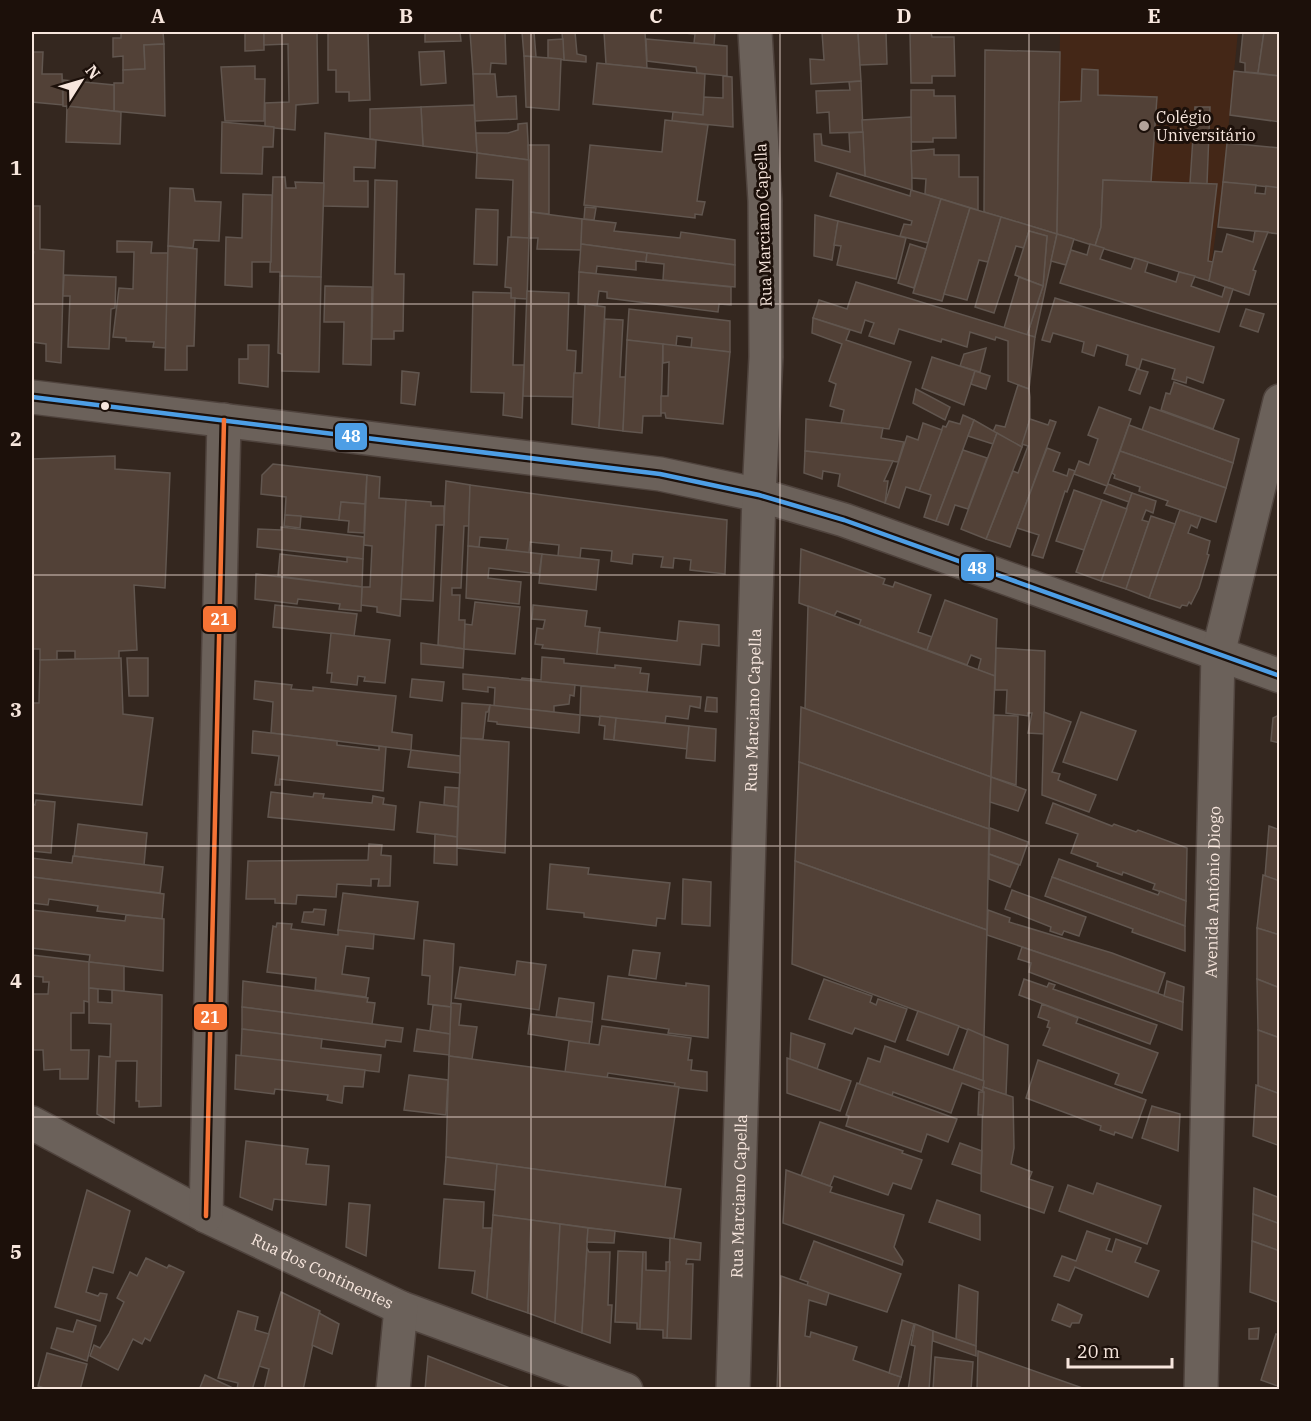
<svg xmlns="http://www.w3.org/2000/svg" width="1311" height="1421" viewBox="0 0 1311 1421" font-family="'IBM Plex Serif',serif">
<style>
.built{fill:#442717}
.building{fill:#524137;stroke:#61564f;stroke-width:1.5}
.lines{fill:none;stroke-linecap:round;stroke-linejoin:round}
.street-casing{stroke:#4f433d;stroke-width:36}
.street{stroke:#6b615a;stroke-width:33}
.bus-1-casing{stroke:#1c100a;stroke-width:9}
.bus-2-casing{stroke:#1c100a;stroke-width:9}
.bus-1{stroke:#4d9ee5;stroke-width:4.5}
.bus-2{stroke:#f57335;stroke-width:4.5}
.grid{fill:none;stroke:#f7e6dd;stroke-width:1.5;stroke-opacity:0.55}
.poi-dot{fill:#b3a39a;stroke:#1c100a;stroke-width:2}
.bus-dot{fill:#f7e6dd;stroke:#1c100a;stroke-width:2}
.labels{text-anchor:middle;dominant-baseline:central;stroke-width:6;stroke-linejoin:round;paint-order:stroke}
.poi-label{font-size:16px;fill:#f7e6dd;stroke:#1c100a;text-anchor:start}
.street-label{font-size:16px;fill:#f7e6dd;stroke:#1c100a}
.line-badge{stroke:#1c100a;stroke-width:2}
.badge-label{font-size:16px;text-anchor:middle;font-weight:bold;fill:#fff}
.neatline{fill:none;stroke:#f7e6dd;stroke-width:2}
.grid-label{font-size:20px;text-anchor:middle;font-weight:bold;fill:#f7e6dd}
</style>
<rect width="100%" height="100%" fill="#34271f"/>
<polygon class="built" points="1060,32 1238,32 1223,182 1209,281 1057,234"/>
<g class="building">
<polygon points="121,32 163,32 164,44 144,45 145,69 123,70 123,56 113,57 113,38 121,38"/>
<polygon points="245,32 264,32 264,50 245,51"/>
<polygon points="264,32 317,32 318,103 296,105 295,130 265,127 265,103 289,102 288,44 264,45"/>
<polygon points="328,32 368,32 370,100 349,101 349,92 336,92 336,70 328,70"/>
<polygon points="425,32 460,32 461,41 425,42"/>
<polygon points="470,32 505,32 506,64 491,63 490,74 473,74"/>
<polygon points="522,32 534,32 536,57 524,56"/>
<polygon points="562,32 575,32 577,54 586,56 586,62 564,60"/>
<polygon points="604,32 645,32 647,68 606,64"/>
<polygon points="674,32 715,32 714,45 694,43 695,34"/>
<polygon points="822,32 858,32 861,81 811,84 810,59 824,60"/>
<polygon points="858,32 886,32 887,64 860,65"/>
<polygon points="910,32 931,32 932,37 954,37 955,76 932,76 932,83 911,83"/>
<polygon points="1243,32 1264,32 1258,73 1245,72 1245,63 1240,62"/>
<polygon points="1264,32 1280,32 1280,76 1258,73"/>
<polygon points="563,39 564,60 548,58 548,40"/>
<polygon points="646,39 727,46 727,76 697,73 696,67 647,61"/>
<polygon points="164,44 165,116 114,111 114,83 123,83 123,70 145,69 144,45"/>
<polygon points="985,50 1060,52 1057,234 984,212"/>
<polygon points="444,51 446,83 421,85 419,52"/>
<polygon points="32,52 43,52 42,74 62,74 63,105 32,102"/>
<polygon points="524,56 561,59 559,110 526,107"/>
<polygon points="597,63 705,74 703,115 593,104"/>
<polygon points="255,66 255,79 265,79 264,121 225,121 221,67"/>
<polygon points="1082,69 1098,70 1098,95 1157,97 1151,182 1103,180 1101,227 1095,246 1057,234 1059,102 1081,101"/>
<polygon points="1234,71 1280,76 1280,122 1230,115"/>
<polygon points="473,74 495,74 497,97 516,96 517,119 475,121"/>
<polygon points="723,76 732,77 733,127 672,121 673,112 703,115 704,97 723,98"/>
<polygon points="63,80 114,85 114,111 63,106"/>
<polygon points="861,81 863,132 830,133 829,112 817,113 816,91 850,90 849,82"/>
<polygon points="911,90 934,90 934,96 955,96 956,138 933,138 933,142 911,142"/>
<polygon points="474,105 477,153 423,146 421,107"/>
<polygon points="67,106 121,112 120,144 66,142"/>
<polygon points="421,107 423,146 370,139 370,109"/>
<polygon points="1195,107 1210,107 1207,184 1190,183"/>
<polygon points="911,117 912,190 865,176 862,120"/>
<polygon points="665,120 708,125 697,201 705,202 702,215 695,214 695,218 584,205 590,145 662,152"/>
<polygon points="222,122 274,127 273,147 263,147 262,174 221,173"/>
<polygon points="527,123 529,160 477,153 476,133 508,133 518,130 518,124"/>
<polygon points="863,132 865,176 815,161 814,134 821,134 822,145 850,152 849,133"/>
<polygon points="325,133 376,140 375,168 354,167 354,181 368,181 368,207 323,206"/>
<polygon points="1227,143 1280,148 1280,188 1223,182"/>
<polygon points="528,145 549,145 549,214 530,212"/>
<polygon points="934,149 934,155 959,155 959,177 978,177 978,210 925,194 926,179 912,178 911,151"/>
<polygon points="477,153 529,160 529,238 511,237 513,180 476,178"/>
<polygon points="837,173 910,196 911,190 941,199 928,243 900,236 904,224 911,225 912,221 830,196"/>
<polygon points="273,177 285,177 286,188 296,188 295,182 324,183 321,277 280,276 280,272 270,272"/>
<polygon points="375,180 397,181 395,274 404,274 403,331 394,331 394,339 372,339"/>
<polygon points="1103,180 1217,184 1208,261 1213,262 1209,281 1095,246 1101,227"/>
<polygon points="1223,182 1256,185 1255,193 1265,194 1266,186 1280,188 1280,234 1218,227"/>
<polygon points="170,188 193,189 195,201 221,202 219,241 194,240 193,248 168,246"/>
<polygon points="243,194 272,195 271,262 252,262 252,287 225,285 226,237 242,238"/>
<polygon points="941,199 970,208 942,301 913,293"/>
<polygon points="32,206 40,206 40,249 64,251 61,363 46,361 46,344 32,342 32,259 34,252 32,251"/>
<polygon points="585,207 596,208 594,220 584,219"/>
<polygon points="970,208 1001,217 988,262 979,260 967,300 944,294"/>
<polygon points="476,209 498,210 497,265 474,264"/>
<polygon points="530,212 582,219 581,250 537,249 538,238 529,238"/>
<polygon points="815,215 838,221 832,260 814,256"/>
<polygon points="1001,217 1057,234 1035,337 1027,335 1043,286 1047,236 1029,231 1024,248 1016,246 994,313 975,307"/>
<polygon points="582,219 616,223 614,231 680,238 681,232 735,240 735,265 581,244"/>
<polygon points="838,221 906,238 896,279 837,265 841,246 834,245"/>
<polygon points="1029,231 1047,236 1043,286 1015,275"/>
<polygon points="1255,231 1268,232 1253,270 1256,271 1249,295 1209,281 1215,251 1222,252 1227,234 1253,242"/>
<polygon points="1057,234 1074,239 1066,265 1051,261"/>
<polygon points="508,237 529,238 527,299 511,298 511,288 505,287"/>
<polygon points="117,241 152,242 151,253 168,253 166,348 153,347 154,342 126,341 126,338 113,337 119,288 133,289 134,252 117,252"/>
<polygon points="581,244 647,253 646,262 636,261 636,270 597,266 596,274 579,272"/>
<polygon points="910,244 926,249 914,288 898,283"/>
<polygon points="1090,244 1104,248 1100,259 1131,269 1135,258 1148,262 1145,272 1176,282 1179,272 1195,276 1191,286 1222,297 1225,287 1233,289 1219,332 1060,283 1071,250 1087,255"/>
<polygon points="168,246 197,249 194,346 187,346 187,370 165,370"/>
<polygon points="647,253 735,265 735,287 663,280 664,264 646,262"/>
<polygon points="579,272 731,287 731,305 719,304 718,312 607,298 607,292 599,291 597,306 578,304"/>
<polygon points="64,275 116,277 115,308 111,309 109,349 68,347 70,296 63,296"/>
<polygon points="280,276 321,277 319,372 282,371 282,354 278,353"/>
<polygon points="1019,277 1043,286 1027,335 1004,328"/>
<polygon points="856,282 1035,337 1029,389 1008,381 1008,341 996,337 995,340 970,332 967,347 942,339 941,342 899,329 894,344 869,336 874,323 865,320 861,333 813,318 819,300 847,309"/>
<polygon points="325,286 372,287 371,365 343,364 344,322 324,322"/>
<polygon points="527,291 569,293 567,350 576,351 574,397 523,396"/>
<polygon points="473,292 511,293 511,298 515,298 513,365 524,365 522,418 503,415 504,393 471,392"/>
<polygon points="1055,298 1214,347 1203,383 1187,377 1186,383 1172,379 1175,369 1142,359 1139,369 1126,365 1128,355 1097,345 1094,356 1082,352 1084,342 1053,333 1050,342 1042,340"/>
<polygon points="585,304 605,307 599,428 572,424 574,373 582,373"/>
<polygon points="629,309 730,321 730,352 691,348 692,338 677,336 676,346 627,340"/>
<polygon points="1246,309 1264,314 1258,332 1240,326"/>
<polygon points="813,318 850,330 846,340 911,362 889,429 841,423 844,410 830,406 836,384 829,381 842,344 812,333"/>
<polygon points="605,319 623,320 620,377 626,377 623,431 599,428"/>
<polygon points="627,340 663,344 661,416 643,416 642,433 623,431"/>
<polygon points="663,344 730,352 723,424 666,418 665,413 661,413 661,396 668,396 669,362 663,363"/>
<polygon points="248,345 269,345 268,387 239,383 239,359 248,359"/>
<polygon points="986,348 980,372 960,366 964,354"/>
<polygon points="932,357 975,371 964,405 922,388"/>
<polygon points="1137,369 1148,372 1140,394 1129,390"/>
<polygon points="402,371 419,373 415,405 401,403"/>
<polygon points="975,371 990,376 986,389 971,384"/>
<polygon points="1174,382 1224,400 1213,429 1161,410 1166,393 1170,394"/>
<polygon points="1018,385 1029,389 1030,397 1030,419 1022,447 993,432 996,425 1005,427"/>
<polygon points="916,389 950,407 945,420 913,403"/>
<polygon points="1099,407 1131,419 1107,486 1074,474 1079,461 1089,465 1098,439 1088,435"/>
<polygon points="1150,407 1239,439 1233,463 1142,430"/>
<polygon points="963,415 974,420 936,521 924,517 931,495 919,491 943,426 946,427 949,421 960,424"/>
<polygon points="806,419 883,428 881,438 904,442 898,462 805,451"/>
<polygon points="1030,419 1048,425 1050,420 1056,422 1010,547 986,539 1013,471 1018,473 1028,446 1022,444"/>
<polygon points="974,420 997,433 993,444 968,436"/>
<polygon points="923,423 942,430 919,491 906,487 899,508 885,503 907,436 918,440"/>
<polygon points="1129,425 1233,463 1226,488 1120,451"/>
<polygon points="997,433 1022,447 986,539 961,529"/>
<polygon points="1047,448 1060,453 1053,471 1067,476 1069,469 1075,471 1067,492 1065,491 1043,558 1032,555 1039,535 1017,528"/>
<polygon points="963,450 987,458 968,509 955,505 948,525 936,521"/>
<polygon points="805,451 893,461 884,481 888,481 885,503 838,486 840,474 823,471 822,479 804,473"/>
<polygon points="1120,451 1226,488 1216,522 1166,505 1168,501 1139,491 1140,487 1114,478 1115,475 1112,473"/>
<polygon points="115,456 115,469 170,473 165,588 134,585 137,650 119,651 119,659 75,659 75,651 57,651 57,660 40,660 40,649 32,649 32,459"/>
<polygon points="273,464 367,475 365,504 341,502 339,520 285,515 286,497 261,494 262,475"/>
<polygon points="367,475 380,477 379,498 406,500 400,616 377,612 377,607 361,605 362,587 370,587 372,546 364,545"/>
<polygon points="446,481 470,485 469,526 464,526 461,588 452,588 452,595 460,595 459,620 465,620 464,649 438,645"/>
<polygon points="1108,484 1132,493 1129,502 1104,493"/>
<polygon points="470,485 727,520 725,574 690,570 691,560 674,558 673,568 661,567 663,557 633,554 632,564 611,561 612,551 581,548 580,558 558,556 559,545 530,542 529,553 506,550 508,539 480,537 479,547 468,546"/>
<polygon points="1074,490 1102,500 1084,550 1056,541"/>
<polygon points="1132,493 1156,501 1153,513 1146,510 1142,520 1149,522 1126,589 1101,581"/>
<polygon points="406,500 431,502 431,506 444,506 444,525 436,525 433,601 401,599"/>
<polygon points="1102,500 1127,509 1101,581 1076,572"/>
<polygon points="341,502 365,504 364,533 348,532 349,521 339,520"/>
<polygon points="1180,510 1201,517 1197,528 1191,525 1188,533 1210,541 1207,554 1209,555 1199,588 1191,604 1189,602 1187,606 1182,605 1180,608 1149,598"/>
<polygon points="285,515 301,516 300,528 284,526"/>
<polygon points="1151,516 1175,524 1149,598 1126,589"/>
<polygon points="281,527 364,537 363,559 257,547 258,529 281,530"/>
<polygon points="468,546 542,554 539,574 489,568 488,578 521,582 519,604 466,598"/>
<polygon points="801,549 885,579 883,584 893,587 895,582 931,595 918,632 932,637 927,650 859,625 861,620 837,611 834,616 799,603"/>
<polygon points="280,554 347,562 347,557 363,559 362,587 278,576"/>
<polygon points="542,554 599,560 596,590 539,583"/>
<polygon points="256,574 362,587 361,611 339,609 340,604 298,599 297,604 255,599"/>
<polygon points="945,600 997,619 995,676 978,670 981,659 971,655 967,665 927,650"/>
<polygon points="475,602 520,607 515,654 464,649 465,624 472,625"/>
<polygon points="275,605 357,614 354,636 273,627"/>
<polygon points="533,605 587,611 585,626 600,628 597,654 542,648 543,645 535,644 537,628 543,629 545,620 532,619"/>
<polygon points="808,606 995,676 991,777 805,709"/>
<polygon points="679,621 719,625 719,646 702,644 700,665 597,654 599,632 677,641"/>
<polygon points="331,633 390,640 385,683 364,681 365,677 358,676 357,685 331,682 332,673 327,673"/>
<polygon points="421,643 464,649 463,668 421,664"/>
<polygon points="996,648 1045,651 1044,734 1028,733 1032,713 1028,713 1028,716 1006,713 1007,690 995,690"/>
<polygon points="542,657 564,659 564,663 615,668 615,665 641,668 640,673 649,674 647,692 521,680 522,678 541,680"/>
<polygon points="121,658 123,714 153,718 142,805 32,793 32,703 39,703 40,660"/>
<polygon points="127,658 148,658 148,696 129,696"/>
<polygon points="463,674 575,685 574,696 570,695 569,704 554,706 554,712 494,706 495,688 488,687 488,692 463,689"/>
<polygon points="412,679 444,682 442,701 410,697"/>
<polygon points="255,681 292,685 291,689 313,691 313,687 396,696 392,732 412,735 411,750 271,733 273,702 254,699"/>
<polygon points="581,686 701,697 700,708 690,706 688,719 666,716 665,723 580,715"/>
<polygon points="707,697 717,698 717,712 705,711"/>
<polygon points="462,703 490,705 488,712 486,712 483,739 461,738"/>
<polygon points="490,705 580,715 579,733 497,724 497,722 488,721"/>
<polygon points="801,707 991,777 989,829 799,762"/>
<polygon points="1044,712 1071,722 1052,772 1060,774 1058,780 1096,795 1089,812 1042,795"/>
<polygon points="1081,712 1136,731 1117,780 1063,762"/>
<polygon points="994,715 1018,716 1016,785 991,777"/>
<polygon points="600,716 616,718 614,740 604,739 605,726 599,725"/>
<polygon points="1277,716 1280,717 1280,743 1271,741 1273,718"/>
<polygon points="616,718 689,726 687,749 614,740"/>
<polygon points="689,726 716,729 715,761 686,758"/>
<polygon points="253,731 337,741 337,745 379,750 379,746 386,747 383,791 280,779 280,785 275,785 279,756 252,753"/>
<polygon points="461,738 509,742 505,853 457,848"/>
<polygon points="411,750 460,756 460,773 408,767"/>
<polygon points="799,762 989,829 987,930 795,861"/>
<polygon points="991,777 1026,790 1018,811 990,802"/>
<polygon points="445,787 459,788 458,807 444,805"/>
<polygon points="271,792 313,797 314,793 324,794 323,798 372,803 373,796 384,798 383,804 396,806 394,830 268,817"/>
<polygon points="36,800 55,802 51,853 32,851 32,804 35,805"/>
<polygon points="420,802 458,807 457,837 417,832"/>
<polygon points="1053,803 1112,826 1114,824 1136,832 1138,830 1187,848 1186,901 1153,889 1155,884 1123,872 1122,875 1097,866 1098,863 1071,853 1078,834 1046,823"/>
<polygon points="78,824 147,833 144,865 74,856"/>
<polygon points="1269,826 1280,830 1280,881 1265,876"/>
<polygon points="990,828 1028,842 1020,865 989,854"/>
<polygon points="435,834 457,837 457,865 434,863"/>
<polygon points="369,844 382,845 381,855 391,856 390,886 378,886 379,879 371,879 371,886 337,884 336,897 297,895 296,904 275,903 275,899 246,899 248,861 368,860"/>
<polygon points="989,854 1019,865 1010,887 989,879"/>
<polygon points="73,856 163,867 160,893 32,877 32,858 72,863"/>
<polygon points="1059,859 1158,895 1160,891 1186,901 1185,926 1052,877"/>
<polygon points="795,861 987,930 984,1036 792,964"/>
<polygon points="550,864 589,868 588,874 670,883 665,919 657,918 656,926 584,917 584,913 547,909"/>
<polygon points="1263,875 1280,881 1280,935 1257,928"/>
<polygon points="32,877 164,894 162,919 97,911 98,906 49,899 48,905 32,903"/>
<polygon points="1052,877 1185,926 1185,951 1132,932 1133,929 1045,896"/>
<polygon points="683,879 711,882 710,926 682,924"/>
<polygon points="1012,890 1086,917 1079,936 1064,931 1062,935 1050,931 1051,927 1005,909"/>
<polygon points="343,893 418,902 414,939 338,930"/>
<polygon points="314,909 326,910 324,925 302,922 304,912 313,912"/>
<polygon points="32,910 125,921 126,915 164,919 163,971 89,962 90,955 32,948"/>
<polygon points="988,910 1010,918 1009,922 1112,953 1165,973 1158,993 987,935"/>
<polygon points="277,923 292,924 291,929 338,935 338,930 374,934 373,949 346,946 343,966 342,974 369,978 366,997 315,990 316,978 267,972 273,926 276,927"/>
<polygon points="1257,928 1280,935 1280,988 1257,979"/>
<polygon points="424,940 454,944 451,1007 428,1004 430,976 422,975"/>
<polygon points="1022,947 1183,1002 1182,1030 1029,972 1031,963 1018,959"/>
<polygon points="633,950 660,953 656,979 629,975"/>
<polygon points="32,955 89,962 89,1002 84,1001 84,1013 71,1013 71,1050 89,1050 88,1079 60,1079 60,1069 44,1070 43,1050 32,1050 32,994 48,994 49,982 43,982 43,977 32,976"/>
<polygon points="517,961 546,965 539,1010 455,998 460,967 515,975"/>
<polygon points="89,962 124,966 124,991 89,988"/>
<polygon points="608,976 686,986 686,983 709,986 708,1038 668,1033 669,1029 602,1019"/>
<polygon points="824,979 872,996 870,1002 876,1005 878,999 907,1009 895,1042 855,1028 852,1034 809,1019"/>
<polygon points="1024,979 1047,987 1049,983 1055,985 1053,989 1157,1025 1150,1044 1019,995"/>
<polygon points="1257,979 1280,988 1280,1038 1258,1030"/>
<polygon points="243,981 368,998 367,1002 375,1003 372,1024 242,1007"/>
<polygon points="1167,981 1184,987 1183,1002 1164,996"/>
<polygon points="89,988 98,989 98,1002 112,1003 112,990 162,995 161,1106 139,1107 139,1101 136,1101 137,1061 116,1061 114,1123 97,1114 99,1056 110,1057 111,1024 89,1023"/>
<polygon points="559,998 594,1003 592,1022 556,1017"/>
<polygon points="451,1003 461,1004 459,1025 477,1027 472,1059 449,1056"/>
<polygon points="1042,1004 1078,1018 1076,1023 1158,1053 1142,1093 1115,1084 1119,1074 1043,1045 1050,1028 1047,1027 1049,1021 1038,1017"/>
<polygon points="433,1005 451,1007 450,1034 430,1031"/>
<polygon points="242,1007 403,1028 401,1042 386,1040 385,1047 242,1029"/>
<polygon points="918,1011 959,1026 948,1055 907,1040"/>
<polygon points="531,1014 592,1022 589,1044 528,1034"/>
<polygon points="602,1026 691,1038 688,1060 692,1060 691,1070 707,1072 707,1091 674,1087 675,1083 608,1073 607,1078 565,1072 569,1041 599,1045"/>
<polygon points="242,1029 322,1039 321,1048 381,1055 379,1072 241,1056"/>
<polygon points="417,1029 450,1034 449,1055 414,1051"/>
<polygon points="968,1029 984,1036 984,1081 953,1070"/>
<polygon points="1258,1030 1280,1038 1280,1094 1258,1086"/>
<polygon points="791,1033 825,1044 817,1069 790,1059"/>
<polygon points="984,1036 1008,1045 1006,1095 983,1087"/>
<polygon points="885,1046 984,1081 983,1091 962,1083 951,1113 893,1092 892,1096 859,1084 868,1058 880,1062"/>
<polygon points="236,1055 365,1070 363,1087 344,1086 342,1103 327,1100 328,1095 275,1089 274,1094 235,1089"/>
<polygon points="449,1056 679,1087 665,1187 446,1157"/>
<polygon points="787,1058 851,1081 840,1111 787,1093"/>
<polygon points="1038,1060 1146,1100 1132,1138 1115,1132 1114,1135 1100,1130 1101,1126 1026,1098"/>
<polygon points="409,1075 448,1080 446,1115 404,1110"/>
<polygon points="857,1083 957,1119 948,1142 927,1134 921,1152 846,1126 849,1116 846,1115"/>
<polygon points="1256,1085 1280,1094 1280,1146 1253,1136"/>
<polygon points="983,1087 1013,1097 1014,1148 1011,1164 1032,1172 1029,1179 1053,1187 1044,1213 981,1191"/>
<polygon points="979,1092 984,1092 983,1115 978,1115"/>
<polygon points="1152,1106 1180,1114 1178,1151 1142,1138"/>
<polygon points="820,1122 903,1151 902,1153 922,1160 911,1189 893,1183 888,1195 834,1176 830,1186 801,1176"/>
<polygon points="246,1141 308,1149 306,1164 329,1166 326,1205 274,1199 272,1210 240,1197"/>
<polygon points="960,1143 982,1151 981,1174 952,1164"/>
<polygon points="446,1157 497,1164 495,1190 444,1184"/>
<polygon points="497,1164 681,1189 674,1239 493,1215"/>
<polygon points="786,1170 832,1187 830,1192 904,1215 894,1247 903,1261 902,1265 783,1223"/>
<polygon points="1097,1183 1161,1206 1147,1244 1059,1211 1068,1185 1093,1194"/>
<polygon points="1254,1188 1280,1198 1280,1224 1253,1214"/>
<polygon points="87,1190 130,1211 113,1273 93,1267 86,1292 98,1296 100,1293 107,1294 100,1321 55,1307"/>
<polygon points="444,1199 484,1202 483,1228 492,1228 487,1299 472,1293 475,1271 439,1268"/>
<polygon points="937,1200 980,1215 980,1240 929,1222"/>
<polygon points="349,1203 370,1205 366,1256 346,1247"/>
<polygon points="1253,1214 1280,1224 1280,1251 1252,1241"/>
<polygon points="493,1215 531,1220 528,1313 487,1299"/>
<polygon points="531,1220 560,1224 555,1323 528,1313"/>
<polygon points="560,1224 588,1228 582,1333 555,1323"/>
<polygon points="588,1228 615,1231 614,1243 587,1242"/>
<polygon points="1087,1231 1110,1239 1106,1250 1112,1252 1116,1239 1141,1248 1135,1262 1159,1271 1148,1297 1075,1267 1069,1281 1054,1276 1062,1256 1076,1261"/>
<polygon points="670,1238 701,1243 700,1260 687,1259 686,1264 693,1264 691,1339 667,1338"/>
<polygon points="814,1241 901,1274 887,1312 807,1286 808,1282 800,1279"/>
<polygon points="1252,1241 1280,1251 1280,1303 1250,1292"/>
<polygon points="587,1248 589,1252 610,1252 608,1305 612,1305 610,1343 582,1333"/>
<polygon points="618,1251 643,1252 640,1329 637,1329 637,1323 615,1322"/>
<polygon points="643,1252 646,1252 646,1270 666,1271 666,1262 670,1262 667,1338 663,1338 663,1330 640,1329"/>
<polygon points="146,1258 167,1268 169,1265 184,1272 150,1341 145,1338 142,1344 133,1339 118,1370 90,1356 94,1345 100,1348 109,1334 124,1302 117,1298 130,1272 137,1276"/>
<polygon points="781,1276 829,1293 826,1305 809,1300 805,1336 810,1337 811,1332 857,1347 853,1360 901,1377 897,1390 777,1390"/>
<polygon points="959,1285 978,1292 976,1346 956,1339"/>
<polygon points="281,1292 320,1311 303,1390 264,1390 269,1369 259,1366"/>
<polygon points="1058,1304 1082,1315 1079,1323 1072,1323 1070,1327 1052,1320"/>
<polygon points="238,1311 258,1317 255,1330 269,1334 252,1390 237,1390 238,1383 218,1378"/>
<polygon points="319,1313 339,1324 332,1354 312,1345"/>
<polygon points="77,1320 96,1326 87,1361 51,1348 57,1328 73,1332"/>
<polygon points="902,1320 914,1324 901,1377 889,1373"/>
<polygon points="915,1324 933,1331 929,1390 908,1390 915,1346 911,1345"/>
<polygon points="1259,1328 1258,1339 1249,1339 1249,1329"/>
<polygon points="933,1331 976,1346 976,1356 933,1341"/>
<polygon points="1276,1334 1280,1335 1280,1387 1261,1380"/>
<polygon points="978,1351 1088,1390 977,1390"/>
<polygon points="47,1353 87,1364 80,1390 50,1390 38,1386"/>
<polygon points="428,1356 515,1390 425,1390"/>
<polygon points="935,1357 973,1362 971,1390 933,1390"/>
<polygon points="205,1375 235,1389 237,1390 199,1390"/>
</g>
<g class="lines">
<g class="street-casing">
<g id="street">
<polyline points="32,397 660,474 759,495 844,520 1280,676"/>
<path id="s1" d="M32,1123L206,1216L401,1308L626,1390"/>
<polyline points="206,1216 224,420"/>
<polyline points="393,1390 401,1308"/>
<path id="s2" d="M733,1390L759,495L766,357L765,201L755,32"/>
<path id="s3" d="M1201,1390L1218,654L1280,401"/>
</g>
</g>
<use href="#street" class="street"/>
<g class="bus-1-casing">
<polyline id="bus-1" points="32,397 660,474 759,495 844,520 1280,676"/>
</g>
<g class="bus-2-casing">
<polyline id="bus-2" points="206,1216 224,420"/>
</g>
<use href="#bus-1" class="bus-1"/>
<use href="#bus-2" class="bus-2"/>
</g>
<path class="grid" d="M282,32V1390M531,32V1390M780,32V1390M1029,32V1390M32,304H1280M32,575H1280M32,846H1280M32,1117H1280"/>
<circle class="poi-dot" cx="1144" cy="126" r="6"/>
<circle class="bus-dot" cx="105" cy="406" r="5"/>
<g class="labels">
<g class="poi-label">
<text x="1156" y="117">Colégio<tspan x="1156" dy="18">Universitário</tspan></text>
</g>
<g class="street-label">
<text transform="translate(763 225) rotate(-92)">Rua Marciano Capella</text>
<text stroke="none"><textPath href="#s2" startOffset="680">Rua Marciano Capella</textPath></text>
<text stroke="none"><textPath href="#s3" startOffset="498">Avenida Antônio Diogo</textPath></text>
<text stroke="none"><textPath href="#s2" startOffset="194">Rua Marciano Capella</textPath></text>
<text stroke="none"><textPath href="#s1" startOffset="326">Rua dos Continentes</textPath></text>
</g>
</g>
<g class="line-badge">
<rect x="334" y="422" width="34" height="29" rx="6" fill="#4d9ee5"/>
<rect x="960" y="553" width="35" height="29" rx="6" fill="#4d9ee5"/>
<rect x="202" y="605" width="35" height="28" rx="6" fill="#f57335"/>
<rect x="193" y="1003" width="35" height="28" rx="6" fill="#f57335"/>
</g>
<g class="badge-label">
<text x="351" y="442">48</text>
<text x="977" y="574">48</text>
<text x="220" y="625">21</text>
<text x="210" y="1023">21</text>
</g>
<rect width="1311" height="1421" fill="none" stroke="#1c100a" stroke-width="66"/>
<g transform="translate(81 81) rotate(53)" stroke="#1c100a" stroke-width="4.5" paint-order="stroke">
<path d="M0-4.5L10 22L0 15L-10 22Z" fill="#f7e6dd"/>
<text y="-9" font-size="16" font-weight="bold" text-anchor="middle" fill="#f7e6dd">N</text>
</g>
<path d="M1068 1358v9h104v-9" fill="none" stroke="#f7e6dd" stroke-width="3"/>
<text x="1077" y="1358" font-size="18" fill="#f7e6dd" stroke="#1c100a" stroke-width="4.5" paint-order="stroke">20 m</text>
<rect x="33" y="33" width="1245" height="1355" class="neatline"/>
<g class="grid-label">
<text x="158" y="23">A</text>
<text x="406" y="23">B</text>
<text x="656" y="23">C</text>
<text x="904" y="23">D</text>
<text x="1154" y="23">E</text>
<text x="16" y="175">1</text>
<text x="16" y="446">2</text>
<text x="16" y="717">3</text>
<text x="16" y="988">4</text>
<text x="16" y="1259">5</text>
</g>
</svg>
